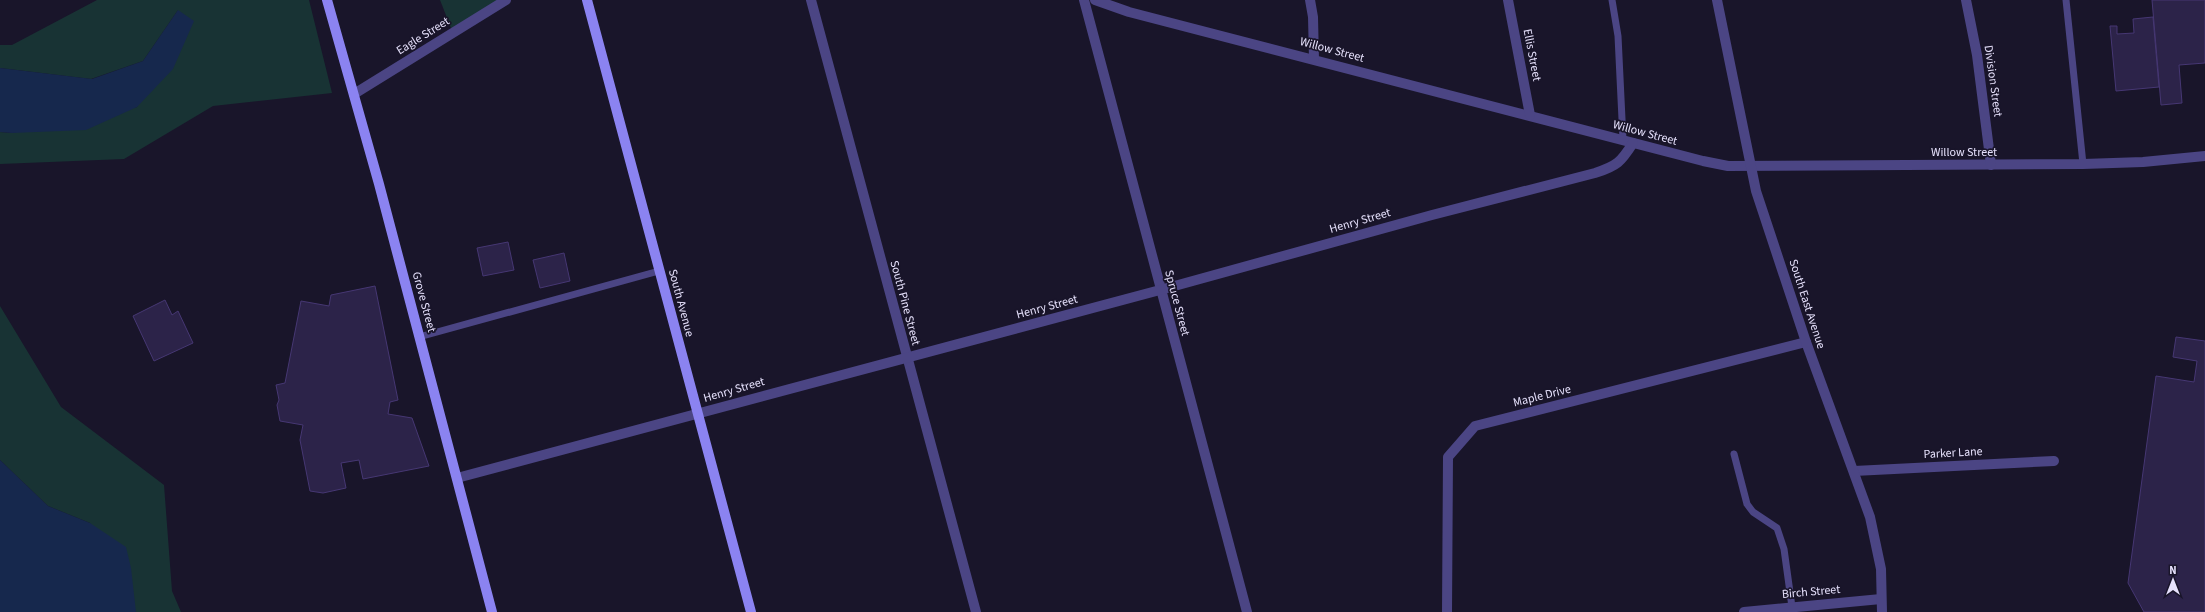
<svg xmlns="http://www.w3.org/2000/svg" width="2205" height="612" viewBox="0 0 2205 612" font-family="'Source Sans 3',sans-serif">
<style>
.green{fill:#183334}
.water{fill:#16284d}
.building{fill:#2c2349;stroke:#463773}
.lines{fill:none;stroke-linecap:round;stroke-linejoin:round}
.service{stroke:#4b4584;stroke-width:7}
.minor{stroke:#4b4584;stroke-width:10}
.tertiary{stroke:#4b4584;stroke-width:10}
.secondary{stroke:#8b83f1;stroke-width:10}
.labels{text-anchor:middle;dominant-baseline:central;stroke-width:3.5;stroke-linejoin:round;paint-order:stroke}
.street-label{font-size:12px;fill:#e6e1fc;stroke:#19152a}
</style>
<rect width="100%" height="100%" fill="#19152a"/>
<g class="green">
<polygon points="97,0 309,0 332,93 213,106 124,159 0,164 0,132 12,133 137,107 178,10 143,61 91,79 0,68 0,45 12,45"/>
<polygon points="440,0 506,0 453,33"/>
<polygon points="0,306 61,407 164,485 172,591 181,612 136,612 90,523 48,506 0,460"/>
</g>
<g class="water">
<polygon points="178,10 194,21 173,69 137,107 86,130 12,133 0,132 0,68 92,79 143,61"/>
<polygon points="0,460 48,506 90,523 126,547 131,568 136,612 0,612"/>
</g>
<g class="building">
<polygon points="2152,0 2205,0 2205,63 2179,65 2182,103 2161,105"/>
<polygon points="2153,17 2159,87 2116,91 2110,26 2117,26 2117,34 2134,33 2133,19"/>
<polygon points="508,242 514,270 483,276 477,248"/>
<polygon points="564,253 570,281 540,288 533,260"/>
<polygon points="375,286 398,400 390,402 388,414 412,418 429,466 363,479 359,460 341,463 346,488 323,493 310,491 300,440 303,425 280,421 277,405 279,400 276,385 285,383 301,301 329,306 331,295"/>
<polygon points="165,300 172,315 178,311 193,343 154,361 133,316"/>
<polygon points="2176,337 2205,341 2205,612 2144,612 2128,583 2156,376 2194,382 2197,361 2173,357"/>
</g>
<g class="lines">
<g class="service">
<polyline points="1612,0 1618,36 1623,140"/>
<polyline points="2066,0 2083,164"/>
<polyline points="419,337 659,271"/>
<polyline points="1734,454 1747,504 1753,512 1777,528 1784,549 1792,607"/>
</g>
<g class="minor">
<polyline points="811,0 976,612"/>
<polyline points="1084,0 1247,612"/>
<polyline points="1095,0 1129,12 1703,161 1728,166 2083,164 2143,162 2205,156"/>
<polyline points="1310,0 1313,17 1314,59"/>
<polyline points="1508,0 1530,115"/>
<polyline points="1966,0 1977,55 1991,165"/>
<polyline points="354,94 506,0"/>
<polyline points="1854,471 2054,461"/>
<path d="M457,478L1160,290L1432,215L1595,173C1617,166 1621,162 1633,143"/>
<polyline points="1447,612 1448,457 1475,426 1806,342"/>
<polyline points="1744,612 1881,599"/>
</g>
<polyline class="tertiary" points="1717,0 1756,191 1806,342 1870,517 1881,569 1882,612"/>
<g class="secondary">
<polyline points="327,0 379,184 492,612"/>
<polyline points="587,0 751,612"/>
</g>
</g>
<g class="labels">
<g class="street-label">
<text transform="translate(423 36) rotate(-32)">Eagle Street</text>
<text transform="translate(1332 50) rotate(15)">Willow Street</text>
<text transform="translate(1532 55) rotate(79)">Ellis Street</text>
<text transform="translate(1993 81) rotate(82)">Division Street</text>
<text transform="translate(1645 133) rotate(15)">Willow Street</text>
<text x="1964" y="152">Willow Street</text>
<text transform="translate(1360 221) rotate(-16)">Henry Street</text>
<text transform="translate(424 302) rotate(75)">Grove Street</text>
<text transform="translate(681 303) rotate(75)">South Avenue</text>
<text transform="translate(905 303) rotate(75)">South Pine Street</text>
<text transform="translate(1177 303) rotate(75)">Spruce Street</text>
<text transform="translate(1807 304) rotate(72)">South East Avenue</text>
<text transform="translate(1047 307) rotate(-15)">Henry Street</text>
<text transform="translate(734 390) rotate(-16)">Henry Street</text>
<text transform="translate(1542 396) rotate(-14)">Maple Drive</text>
<text transform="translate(1953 453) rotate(-3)">Parker Lane</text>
<text transform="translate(1811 592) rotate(-5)">Birch Street</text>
</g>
</g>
<g transform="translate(2173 580)" stroke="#19152a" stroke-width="3" paint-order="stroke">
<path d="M0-3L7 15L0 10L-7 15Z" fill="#e6e1fc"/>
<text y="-6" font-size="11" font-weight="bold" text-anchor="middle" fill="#e6e1fc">N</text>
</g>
</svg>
